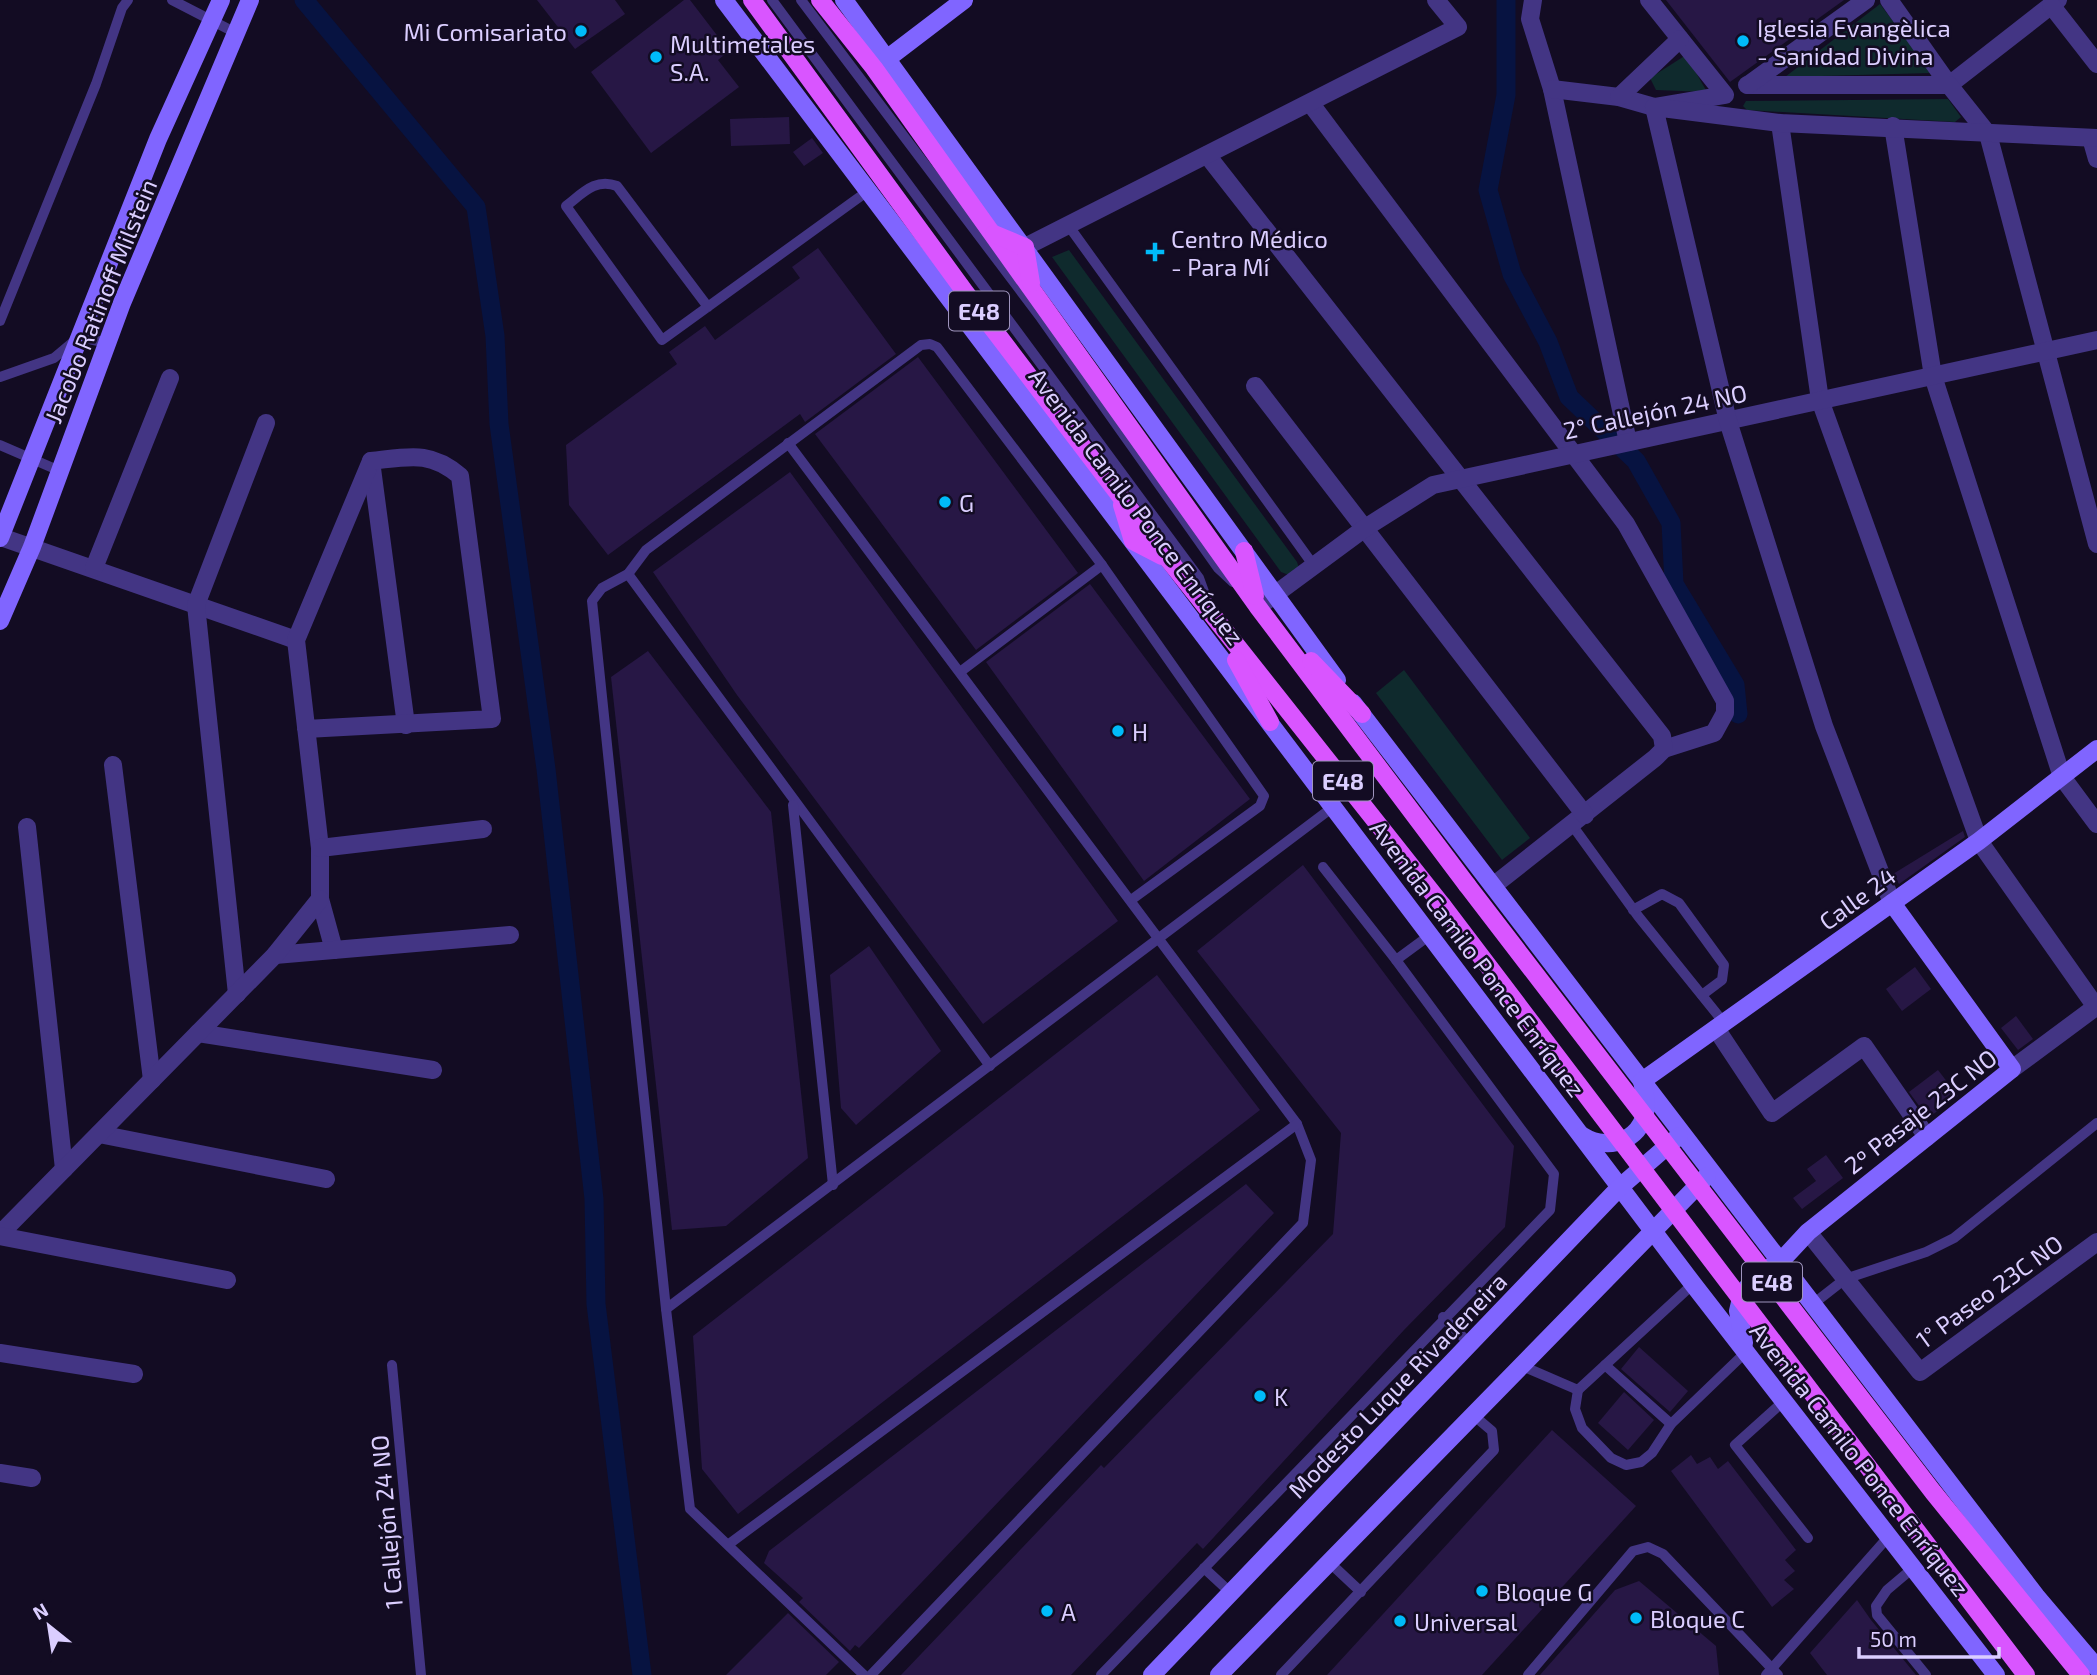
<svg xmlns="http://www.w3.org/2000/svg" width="2097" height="1675" viewBox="0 0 2097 1675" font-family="'Exo 2',sans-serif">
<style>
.green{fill:#0f2a2d}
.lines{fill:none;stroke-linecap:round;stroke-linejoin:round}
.canal{stroke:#071341;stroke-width:19}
.building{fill:#271745}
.lane{stroke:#433584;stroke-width:10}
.street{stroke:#433584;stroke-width:18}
.secondary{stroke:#8065ff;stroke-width:18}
.primary{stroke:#d955ff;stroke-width:18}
.primary-bridge{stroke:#d955ff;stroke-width:18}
.poi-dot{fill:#00bbf9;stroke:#130c23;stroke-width:2.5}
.labels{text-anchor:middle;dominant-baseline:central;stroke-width:5;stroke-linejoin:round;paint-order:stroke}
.shield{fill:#130c23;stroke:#9f94bd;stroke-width:2}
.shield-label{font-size:23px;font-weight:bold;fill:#dbceff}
.poi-label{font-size:24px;fill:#dbceff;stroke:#130c23;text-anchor:start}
.street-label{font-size:24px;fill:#dbceff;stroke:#130c23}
</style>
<rect width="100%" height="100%" fill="#130c23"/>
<g class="green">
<polygon points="1880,4 1932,73 1785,77"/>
<polygon points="1686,55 1707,92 1656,90 1650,78"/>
<polygon points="1948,99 1961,117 1955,122 1747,110 1743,106 1746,101"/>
<polygon points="1069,250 1297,562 1299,568 1289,575 1281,572 1052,257"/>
<polygon points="1404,670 1530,838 1502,860 1376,693"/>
</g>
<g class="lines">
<g class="canal">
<polyline points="304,0 476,207 495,336 499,424 546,769 594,1199 596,1304 642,1675"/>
<polyline points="1506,0 1506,95 1488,190 1512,274 1548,342 1569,397 1636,461 1671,523 1674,584 1735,685 1738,714"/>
</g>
</g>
<g class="building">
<polygon points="537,0 615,0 625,14 575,49"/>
<polygon points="684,0 690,0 729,51 718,60 739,87 651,153 591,72"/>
<polygon points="1666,0 1844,0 1730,82"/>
<polygon points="789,117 790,144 731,146 730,119"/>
<polygon points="812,138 823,153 804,166 793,152"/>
<polygon points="818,248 896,354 805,422 800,414 608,555 569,505 566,445 677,364 669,352 705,326 715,340 800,278 792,267"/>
<polygon points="918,357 1078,573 976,650 815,434"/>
<polygon points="790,472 1118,921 983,1024 737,695 653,572"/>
<polygon points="1090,584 1250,799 1144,881 986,662"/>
<polygon points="648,651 771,812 808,1158 726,1226 672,1230 611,677"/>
<polygon points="1963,831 1965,837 1899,884 1893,874"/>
<polygon points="1303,865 1514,1146 1505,1227 1404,1330 1203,1549 1197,1543 1071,1675 901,1675 1101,1465 1104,1468 1333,1234 1341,1133 1197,951"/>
<polygon points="869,946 941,1051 856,1125 841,1108 830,975"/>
<polygon points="1915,967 1931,989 1902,1011 1886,989"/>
<polygon points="1157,975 1260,1110 738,1514 702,1469 693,1336"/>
<polygon points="2016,1016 2033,1039 2018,1050 2001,1028"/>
<polygon points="1938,1070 1958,1096 1928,1118 1909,1092"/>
<polygon points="1826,1155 1843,1178 1802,1209 1793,1198 1816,1181 1807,1169"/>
<polygon points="1246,1184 1274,1213 859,1648 855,1645 850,1651 799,1602 803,1598 764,1563 769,1551"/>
<polygon points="1639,1347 1688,1391 1670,1412 1621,1369"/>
<polygon points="1624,1392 1654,1420 1628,1450 1598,1423"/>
<polygon points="1552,1430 1636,1506 1482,1675 1327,1675"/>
<polygon points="1691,1455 1697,1464 1710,1457 1718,1469 1728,1461 1796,1550 1785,1560 1795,1571 1784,1580 1794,1589 1772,1607 1671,1471"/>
<polygon points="1639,1581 1716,1646 1719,1675 1540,1675 1615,1590"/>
<polygon points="1857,1600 1871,1620 1916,1675 1827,1675 1810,1653"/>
<polygon points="788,1613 839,1662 826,1675 726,1675"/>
</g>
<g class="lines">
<g class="lane">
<polyline points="172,0 236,33"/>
<polyline points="772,0 1199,578 1207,600"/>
<polyline points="801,0 1041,318 1218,568 1233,582"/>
<polyline points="1068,225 1314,566"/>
<path d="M708,307L617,186C595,178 583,193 566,206L662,340L854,201L868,191"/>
<polyline points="0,321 96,84 122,8 128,0"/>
<polyline points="0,377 54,358 79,337 108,343"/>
<polyline points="788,443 1297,1124 1311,1160 1303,1223 871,1675"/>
<polyline points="0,445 60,471"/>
<polyline points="628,574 990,1066"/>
<polyline points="960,672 1102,565"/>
<polyline points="793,805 833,1185"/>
<polyline points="1572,825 1638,916 1725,1024"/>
<polyline points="1323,867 1396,960 1430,935"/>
<polyline points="1633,910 1662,894 1679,903 1724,965 1722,980 1702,995"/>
<polyline points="1813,1304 1845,1279 1926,1252 1954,1238 2097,1123"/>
<polyline points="666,1309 1333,807"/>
<polyline points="1443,1317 1470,1344"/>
<polyline points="392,1365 421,1675"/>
<polyline points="1520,1365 1578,1390 1693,1284"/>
<polyline points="1605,1365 1671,1424"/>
<polyline points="1578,1390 1575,1409 1582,1428 1611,1458 1626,1465 1641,1462 1652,1453 1671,1424 1747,1351"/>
<polyline points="1785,1400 1735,1445 1808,1538"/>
<polyline points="729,1544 1297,1124"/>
<polyline points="1329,1562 1361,1592"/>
<polyline points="1204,1568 1231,1593"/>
<polyline points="1913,1568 1887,1590 1876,1606 1877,1615 1926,1675"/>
<polyline points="864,1675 690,1509 666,1309 592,601 602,588 628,574 646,550 921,345 930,344 937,347 1102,565 1264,796 1260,806 1131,900"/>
<polyline points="1101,1675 1550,1210 1554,1174 1396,960"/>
<polyline points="1281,1675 1494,1450 1492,1431 1472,1414"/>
<polyline points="1528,1675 1633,1551 1648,1547 1663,1554 1778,1675"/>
<polyline points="1766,1675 1889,1536"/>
</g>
<g class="street">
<polyline points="1533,0 1530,19 1552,89 1628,442"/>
<polyline points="1889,0 1949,85 2058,0"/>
<polyline points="2051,5 2097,64"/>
<polyline points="1747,85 1949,85 1988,134 2097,544"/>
<polyline points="1748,85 1866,0"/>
<polyline points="1552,89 1619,97 1654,107 1725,95 1649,0"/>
<polyline points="1619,97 1680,39"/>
<polyline points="1311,104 1626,524 1725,701 1725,713 1714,733 1664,749"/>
<polyline points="1780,123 1820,400 1979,841 2096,1007"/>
<polyline points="1893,126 1933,376 2062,777 2097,824"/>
<polyline points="2091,138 2097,159"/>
<polyline points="1207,155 1662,736 1664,749 1655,758 1493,886"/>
<polyline points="1025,247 1458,27 1436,0"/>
<polyline points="1255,386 1585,815"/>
<polyline points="371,461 406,725"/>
<polyline points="1,537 296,640"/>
<polyline points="94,568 170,378"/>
<polyline points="1258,607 1365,528 1433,485 2097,340"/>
<path d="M306,729L492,719L460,476C430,450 408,457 371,461L296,640L320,848V899L334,950"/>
<polyline points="113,765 152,1080"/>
<polyline points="27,827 64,1169"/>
<polyline points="320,848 483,829"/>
<polyline points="1892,903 1824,726 1728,421 1654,107 1780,123 2097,138"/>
<polyline points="275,955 510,935"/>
<polyline points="237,994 196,605 266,423"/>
<polyline points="1717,1030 1772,1113 1864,1046 1927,1137"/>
<polyline points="198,1033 433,1070"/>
<polyline points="2012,1069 2097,1006"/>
<polyline points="99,1134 326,1179"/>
<polyline points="1808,1232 1920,1372 2097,1242"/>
<polyline points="0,1234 275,955 320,899"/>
<polyline points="0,1236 227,1280"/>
<polyline points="0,1353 134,1374"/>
<polyline points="0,1473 32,1478"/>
</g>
<g class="secondary">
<polyline points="724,0 1693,1284 1996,1675"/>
<polyline points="844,0 1337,680"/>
<polyline points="888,58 964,0"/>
<polyline points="0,538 158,139 221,0"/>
<polyline points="0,621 32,547 122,303 250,0"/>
<polyline points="1353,703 2036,1596 2097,1668"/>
<path d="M1583,1136C1610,1153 1646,1139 1646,1103C1646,1096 1643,1088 1642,1081L1979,841L2097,749"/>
<polyline points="1744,1343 1738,1311 1742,1294 1759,1273 1780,1262 1808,1232 2012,1069 1892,903"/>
<polyline points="1152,1675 1620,1187 1679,1136"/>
<polyline points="1219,1675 1707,1176"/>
</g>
<g class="primary">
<polyline points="752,0 965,292 1168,559 1442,905"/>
<polyline points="820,0 874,68 1258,607 1467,885"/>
<polyline points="994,234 1025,247 1031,283"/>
<polyline points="1122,505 1133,541 1162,556"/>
<polyline points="1244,551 1255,596"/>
<polyline points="1236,660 1270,722"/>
<polyline points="1311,661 1362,714"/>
</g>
<g class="primary-bridge">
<polyline points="1467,885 1933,1492 2081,1675"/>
<polyline points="1442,905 2026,1675"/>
</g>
</g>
<g class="poi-dot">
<circle cx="581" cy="31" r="7"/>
<circle cx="1743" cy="41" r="7"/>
<circle cx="656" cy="57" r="7"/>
<path d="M1151.5 241.5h7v7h7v7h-7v7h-7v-7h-7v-7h7z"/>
<circle cx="945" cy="502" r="7"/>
<circle cx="1118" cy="731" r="7"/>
<circle cx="1260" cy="1396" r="7"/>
<circle cx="1482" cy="1591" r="7"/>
<circle cx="1047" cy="1611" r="7"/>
<circle cx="1636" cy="1618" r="7"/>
<circle cx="1400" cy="1621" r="7"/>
</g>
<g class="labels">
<g class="shield">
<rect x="949" y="291.5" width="60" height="39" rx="5"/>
<rect x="1313" y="761.5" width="60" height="39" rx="5"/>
<rect x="1742" y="1262.5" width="60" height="39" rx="5"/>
</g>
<g class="shield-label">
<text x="979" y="311">E48</text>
<text x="1343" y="781">E48</text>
<text x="1772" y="1282">E48</text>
</g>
<g class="poi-label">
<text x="1757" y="27">Iglesia Evangèlica<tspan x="1757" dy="28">- Sanidad Divina</tspan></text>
<text x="567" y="31" text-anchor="end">Mi Comisariato</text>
<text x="670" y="43">Multimetales<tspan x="670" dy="28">S.A.</tspan></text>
<text x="1171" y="238">Centro Médico<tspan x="1171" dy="28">- Para Mí</tspan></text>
<text x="959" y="502">G</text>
<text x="1132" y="731">H</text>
<text x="1274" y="1396">K</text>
<text x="1496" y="1591">Bloque G</text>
<text x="1061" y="1611">A</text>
<text x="1650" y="1618">Bloque C</text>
<text x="1414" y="1621">Universal</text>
</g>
<g class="street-label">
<text transform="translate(100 301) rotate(-68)">Jacobo Ratinoff Milstein</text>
<text transform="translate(1655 411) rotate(-12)">2° Callejón 24 NO</text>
<text transform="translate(1137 506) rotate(53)">Avenida Camilo Ponce Enríquez</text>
<text transform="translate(1857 898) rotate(-36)">Calle 24</text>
<text transform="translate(1478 958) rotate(53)">Avenida Camilo Ponce Enríquez</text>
<text transform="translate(1920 1111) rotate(-38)">2º Pasaje 23C NO</text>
<text transform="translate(1989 1291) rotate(-36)">1° Paseo 23C NO</text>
<text transform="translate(1397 1385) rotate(-46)">Modesto Luque Rivadeneira</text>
<text transform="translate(1860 1459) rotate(52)">Avenida Camilo Ponce Enríquez</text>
<text transform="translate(386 1522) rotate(-95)">1 Callejón 24 NO</text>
</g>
</g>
<g transform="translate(49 1626) rotate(330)" stroke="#130c23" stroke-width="5" paint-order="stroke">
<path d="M0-5L12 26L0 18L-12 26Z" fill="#dbceff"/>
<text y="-10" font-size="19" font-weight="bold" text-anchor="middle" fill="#dbceff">N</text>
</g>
<path d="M1859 1647v10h140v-10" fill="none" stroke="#dbceff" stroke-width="3.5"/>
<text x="1870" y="1647" font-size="21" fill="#dbceff" stroke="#130c23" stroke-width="5" paint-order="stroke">50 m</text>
</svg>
